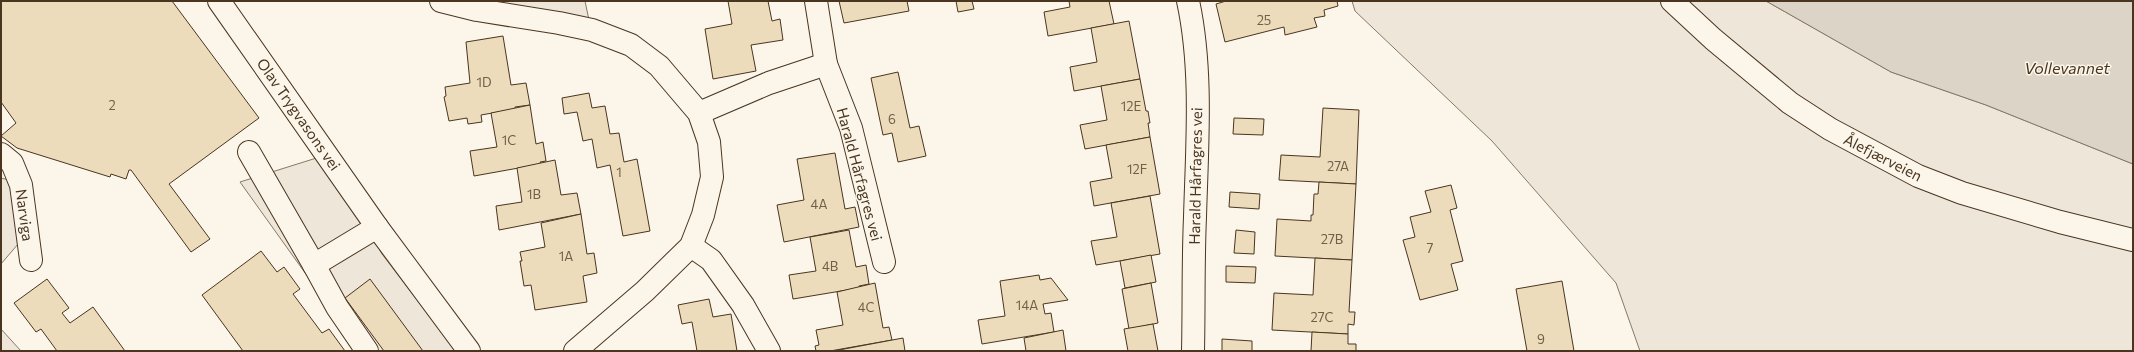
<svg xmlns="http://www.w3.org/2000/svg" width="2134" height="352" viewBox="0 0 2134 352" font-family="Commissioner,sans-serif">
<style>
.green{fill:#ede6d9;stroke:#887966}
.water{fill:#dcd4c6;stroke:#887966}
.building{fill:#ecdcbc;stroke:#4a3520}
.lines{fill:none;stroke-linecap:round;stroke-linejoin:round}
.minor-casing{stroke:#4a3520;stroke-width:24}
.major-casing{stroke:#4a3520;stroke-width:24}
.minor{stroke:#fbf6e9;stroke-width:22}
.major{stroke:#fbf6e9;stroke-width:22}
.labels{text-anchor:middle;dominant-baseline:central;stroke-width:3;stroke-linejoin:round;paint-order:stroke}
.number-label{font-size:13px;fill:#725f47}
.street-label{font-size:15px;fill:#4a3520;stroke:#fbf6e9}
.water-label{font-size:16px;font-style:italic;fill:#4a3520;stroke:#fbf6e9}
</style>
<rect width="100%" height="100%" fill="#fbf6e9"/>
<g class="green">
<polygon points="426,1 585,1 589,20 597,34"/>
<polygon points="1352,1 1766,1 1891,72 1986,105 2133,164 2133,351 1640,351 1616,283 1492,141 1355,11"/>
<polygon points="326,155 382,254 456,351 361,351 240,182"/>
<polygon points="1,178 29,185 30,230 1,264"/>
<polygon points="1,329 21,351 1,351"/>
</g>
<polygon class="water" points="1766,1 2133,1 2133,164 1986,105 1891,72"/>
<g class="building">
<polygon points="1,1 172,1 259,118 169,184 210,239 191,252 131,170 129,170 126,179 111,174 110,177 17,148 1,136 16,123 1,102"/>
<polygon points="728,1 768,1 772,21 780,19 783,40 751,45 756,71 713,79 705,29 732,24"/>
<polygon points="839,1 907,1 909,11 844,23"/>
<polygon points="956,1 972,1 974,9 958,12"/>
<polygon points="1069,1 1109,1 1114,24 1048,36 1044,12 1070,7"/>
<polygon points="1226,1 1337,1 1338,6 1324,10 1325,16 1314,18 1317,27 1285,35 1284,27 1225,42 1216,4"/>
<polygon points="1129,21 1140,79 1074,91 1070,67 1097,62 1091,28"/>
<polygon points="503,36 511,85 526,83 530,105 515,107 515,109 481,115 482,122 468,124 467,118 449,121 444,97 446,96 445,87 470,83 466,42"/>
<polygon points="898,72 910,128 919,126 926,156 898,162 892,133 883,135 871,78"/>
<polygon points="1140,79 1146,111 1148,111 1150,123 1148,123 1150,137 1085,149 1080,125 1107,120 1101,86"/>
<polygon points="589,93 592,108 605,106 610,134 619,133 624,162 637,159 650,231 623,236 610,165 597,168 592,139 583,141 577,112 564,114 562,98"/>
<polygon points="530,105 536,144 543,142 546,161 540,162 541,164 474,176 470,151 497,147 491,113"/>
<polygon points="1323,108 1359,110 1356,184 1279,180 1281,155 1320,157"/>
<polygon points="1234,118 1264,119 1263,135 1233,134"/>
<polygon points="1150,137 1160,194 1094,206 1090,182 1112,178 1106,145"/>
<polygon points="835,153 845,209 855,207 859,227 784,242 777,205 804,200 797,159"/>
<polygon points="555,160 561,195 577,193 581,214 499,230 496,206 522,202 517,168"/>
<polygon points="1319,182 1356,184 1352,260 1275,256 1277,219 1311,221 1311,215 1313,215 1314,194 1318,194"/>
<polygon points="1451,185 1457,208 1450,210 1463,261 1451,264 1458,290 1420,300 1403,240 1415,237 1410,217 1431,212 1425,191"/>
<polygon points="1230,192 1260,194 1259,209 1229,207"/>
<polygon points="1150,196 1160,254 1096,265 1091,241 1117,237 1111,203"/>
<polygon points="581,214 587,254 594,253 597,273 583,276 587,302 535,310 531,285 524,286 520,261 522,261 520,252 545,247 541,223"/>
<polygon points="849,230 856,267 866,265 869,284 859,286 859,288 793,299 789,275 816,271 810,237"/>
<polygon points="1236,230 1255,232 1254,254 1234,253"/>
<polygon points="261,251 277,272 284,267 300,289 293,294 322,333 329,329 345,351 243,351 202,295"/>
<polygon points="1151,255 1156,282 1125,288 1120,261"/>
<polygon points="1315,258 1352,260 1349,312 1355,312 1354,325 1348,324 1348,334 1272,330 1274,293 1313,295"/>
<polygon points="1226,266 1256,267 1255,283 1226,282"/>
<polygon points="1039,275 1040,280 1051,278 1068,300 1043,304 1045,314 1051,313 1054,332 982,344 978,320 1005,316 1000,281"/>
<polygon points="47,279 69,308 62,313 70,323 93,307 125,351 57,351 41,329 36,332 14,303"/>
<polygon points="370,279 423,351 384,351 345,298"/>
<polygon points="1562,281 1574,351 1527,351 1516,289"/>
<polygon points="875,283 883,328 889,327 892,340 830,351 816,351 815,346 819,345 816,330 843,325 837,292"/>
<polygon points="1151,283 1158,323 1129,329 1122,289"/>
<polygon points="709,299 713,317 731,314 737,351 697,351 692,322 682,324 678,305"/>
<polygon points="1153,324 1158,351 1128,351 1124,329"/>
<polygon points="1063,330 1066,351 1026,351 1024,338"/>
<polygon points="1312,332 1348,334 1348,344 1356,344 1356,351 1311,351"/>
<polygon points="903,338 905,351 839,351 839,350"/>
<polygon points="1222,339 1252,341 1252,351 1222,351"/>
</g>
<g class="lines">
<g class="minor-casing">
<g id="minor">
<polyline points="219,1 377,227 469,351"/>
<polyline points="441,1 477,10 559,23 592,30 631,45 659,66 699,113 709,142 712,177 703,215 691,246 645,291 575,351"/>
<polyline points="816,1 826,64 851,128 884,262"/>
<path d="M1188,1C1203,70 1197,146 1195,217C1193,261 1194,306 1193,351"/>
<polyline points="699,113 769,83 826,64"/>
<polyline points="249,152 314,265 377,227"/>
<polyline points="1,154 12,163 21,185 31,260"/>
<polyline points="691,246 711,260 743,305 769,351"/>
<polyline points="314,265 337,307 367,351"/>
</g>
</g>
<g class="major-casing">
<polyline id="major" points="1672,1 1713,39 1790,103 1830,129 1918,176 1962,193 2060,222 2133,240"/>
</g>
<use href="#minor" class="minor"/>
<use href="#major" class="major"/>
</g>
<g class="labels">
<g class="number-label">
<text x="1264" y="20">25</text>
<text x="484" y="82">1D</text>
<text x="112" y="105">2</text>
<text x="1131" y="106">12E</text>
<text x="892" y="119">6</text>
<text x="509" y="140">1C</text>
<text x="1338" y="166">27A</text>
<text x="1137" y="169">12F</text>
<text x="619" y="172">1</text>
<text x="534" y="194">1B</text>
<text x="819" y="204">4A</text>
<text x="1332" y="239">27B</text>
<text x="1430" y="248">7</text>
<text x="566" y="256">1A</text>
<text x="830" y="266">4B</text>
<text x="1027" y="305">14A</text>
<text x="866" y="307">4C</text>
<text x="1322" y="317">27C</text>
<text x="1541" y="339">9</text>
</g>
<g class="street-label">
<text transform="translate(299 114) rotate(55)">Olav Trygvasons vei</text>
<text transform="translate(1883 157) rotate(27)">Ålefjærveien</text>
<text transform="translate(860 174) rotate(75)">Harald Hårfagres vei</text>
<text transform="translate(1195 176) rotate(-89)">Harald Hårfagres vei</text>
<text transform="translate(25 215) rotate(82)">Narviga</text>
</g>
<g class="water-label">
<text x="2067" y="67">Vollevannet</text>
</g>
</g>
<rect width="2134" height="352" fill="none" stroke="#4a3520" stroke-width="4"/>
</svg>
